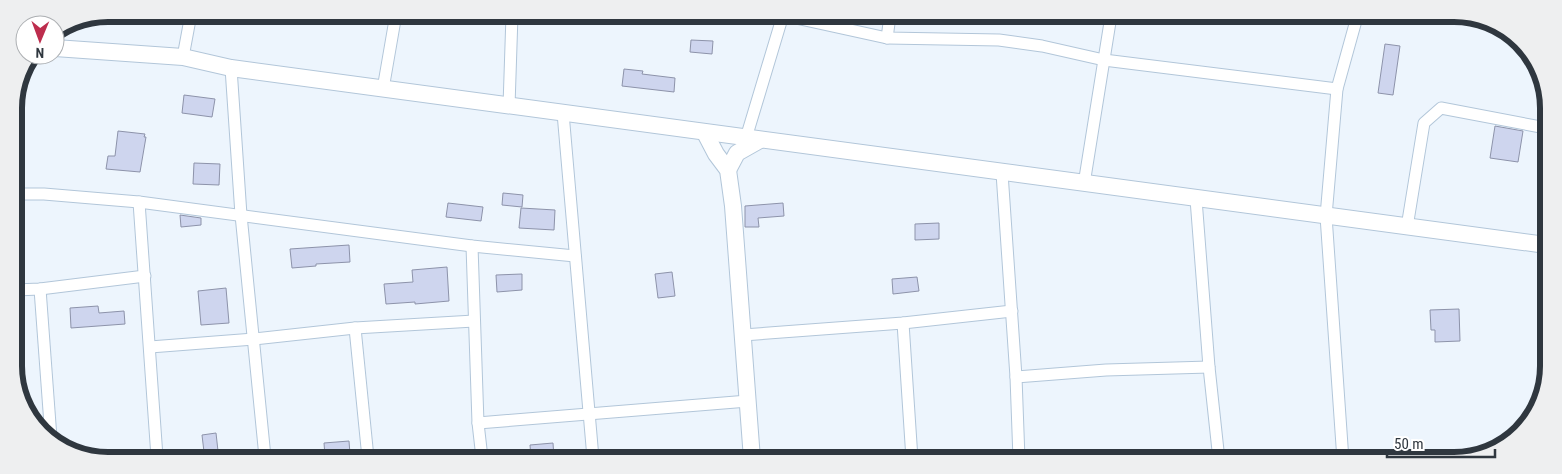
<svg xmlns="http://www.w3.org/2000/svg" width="1562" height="474" viewBox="0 0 1562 474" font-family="'Roboto Condensed',sans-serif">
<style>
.building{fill:#ced5ee;stroke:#8d93aa}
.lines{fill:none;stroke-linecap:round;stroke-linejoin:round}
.street-casing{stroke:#b2c6d9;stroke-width:13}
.secondary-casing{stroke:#b2c6d9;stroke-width:18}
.street{stroke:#fff;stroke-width:11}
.secondary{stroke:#fff;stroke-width:16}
.rim{fill:none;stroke:#2f373f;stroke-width:6}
</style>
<rect width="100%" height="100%" fill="#edf5fd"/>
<g class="building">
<polygon points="691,40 713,41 712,54 690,52"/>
<polygon points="1385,44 1400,46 1393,95 1378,93"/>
<polygon points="624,69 643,71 642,74 675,78 674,92 622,86"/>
<polygon points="184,95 215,99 212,117 182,113"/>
<polygon points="1495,126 1523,131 1518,162 1490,158"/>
<polygon points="118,131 145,134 144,137 146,137 140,172 106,169 108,156 115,156"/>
<polygon points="194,163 220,164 219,185 193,184"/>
<polygon points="503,193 523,195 522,207 502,205"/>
<polygon points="448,203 483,207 481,221 446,217"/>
<polygon points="783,203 784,216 758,218 759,227 745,227 745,206"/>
<polygon points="521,208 555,210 554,230 519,228"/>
<polygon points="180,215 201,218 201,225 181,227"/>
<polygon points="939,223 939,239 915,240 915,224"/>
<polygon points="349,245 350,262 316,264 316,266 292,268 290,249"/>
<polygon points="447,267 449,301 415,304 415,302 386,304 384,284 413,282 412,270"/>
<polygon points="672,272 675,296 658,298 655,274"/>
<polygon points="522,274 522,290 497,292 496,275"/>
<polygon points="917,277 919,291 893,294 892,279"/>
<polygon points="226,288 229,323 201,325 198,291"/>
<polygon points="98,306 99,313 124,311 125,324 71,328 70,308"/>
<polygon points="1459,309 1460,341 1435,342 1435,330 1431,330 1430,310"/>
<polygon points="216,433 218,451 204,452 202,435"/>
<polygon points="349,441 350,454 325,456 324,443"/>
<polygon points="553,443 554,458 531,458 530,445"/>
</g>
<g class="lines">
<g class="street-casing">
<g id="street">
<polyline points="782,15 887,38 999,40 1042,46 1104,60 1337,89"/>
<polyline points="887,38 890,16"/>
<polyline points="183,57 191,14"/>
<polyline points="231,68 241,215 265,457"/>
<polyline points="383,89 396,14"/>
<polyline points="509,106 512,15"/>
<polyline points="563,113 593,458"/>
<polyline points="746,138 783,15"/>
<polyline points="1002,173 1016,377 1019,459"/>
<polyline points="1084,184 1111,16"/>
<polyline points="14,194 44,194 139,202 472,246 575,256"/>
<polyline points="1196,199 1209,367 1219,460"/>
<polyline points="139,202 157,457"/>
<polyline points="1407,227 1424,123 1441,108 1546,128"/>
<polyline points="472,246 478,423 482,458"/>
<polyline points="40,289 51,438"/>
<polyline points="15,290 40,289 145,276"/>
<polyline points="903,323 912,459"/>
<polyline points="355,328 368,458"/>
<polyline points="743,335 903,323 1012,311"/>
<polyline points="150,347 254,339 355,328 474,321"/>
<polyline points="1016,377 1106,370 1209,367"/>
<polyline points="478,423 748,401"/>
<polyline points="1343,460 1326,216 1337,89 1357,17"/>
</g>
</g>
<g class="secondary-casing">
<g id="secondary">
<polyline points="55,48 183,57 231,68 1546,245"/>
<polyline points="705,133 716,154 728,170 733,206 752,459"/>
<polyline points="728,170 737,153 760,140"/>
</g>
</g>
<use href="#street" class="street"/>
<use href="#secondary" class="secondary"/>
</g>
<path d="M0 0H1562V474H0ZM108 22H1454A86 86 0 0 1 1540 108V366A86 86 0 0 1 1454 452H108A86 86 0 0 1 22 366V108A86 86 0 0 1 108 22Z" fill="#eeeff0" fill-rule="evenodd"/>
<path class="rim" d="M108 22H1454A86 86 0 0 1 1540 108V366A86 86 0 0 1 1454 452H108A86 86 0 0 1 22 366V108A86 86 0 0 1 108 22Z"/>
<g transform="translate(40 40) rotate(181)"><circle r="24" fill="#ffffff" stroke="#acafb2"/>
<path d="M0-4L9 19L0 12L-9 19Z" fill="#bd2d4d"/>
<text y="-8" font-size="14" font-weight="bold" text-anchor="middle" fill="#2f373f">N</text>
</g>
<path d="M1387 449v8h108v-8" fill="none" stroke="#2f373f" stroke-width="2.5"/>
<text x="1394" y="449" font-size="15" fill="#2f373f" stroke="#ffffff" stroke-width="4" paint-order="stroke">50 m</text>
</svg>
